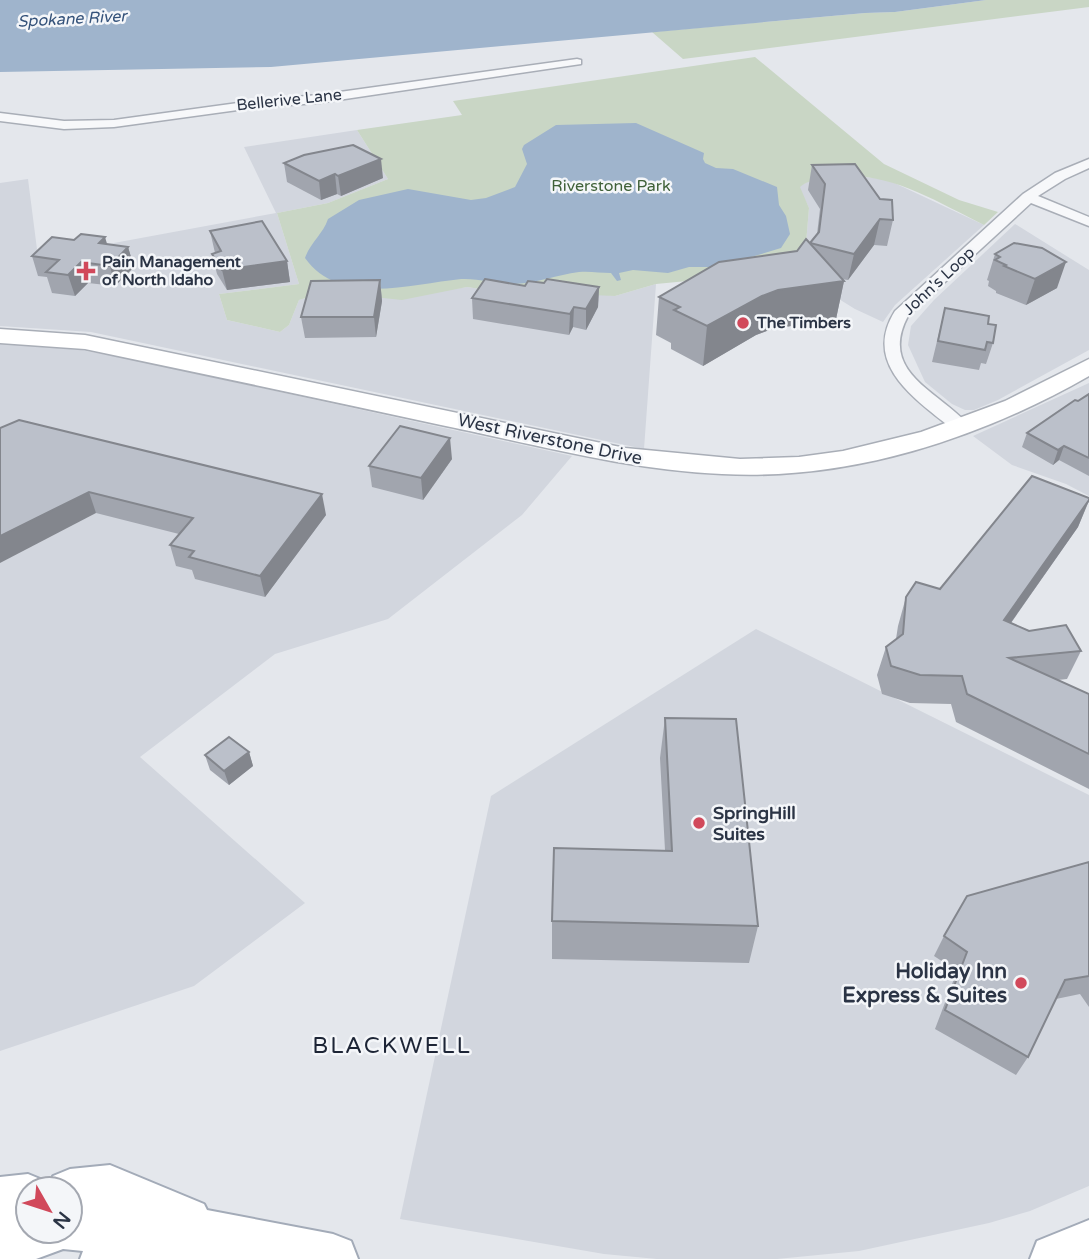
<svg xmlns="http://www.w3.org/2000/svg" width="1089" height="1259" viewBox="0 0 1089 1259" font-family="'Varela Round',sans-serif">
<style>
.built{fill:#d2d6de}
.green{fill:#c9d6c5}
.water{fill:#9fb4cc}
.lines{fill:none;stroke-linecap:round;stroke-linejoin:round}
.street-casing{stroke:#a9aeb7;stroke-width:3}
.secondary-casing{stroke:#a9aeb7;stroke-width:3}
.primary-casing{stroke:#a3abb8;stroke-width:4}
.street{fill:#f7f8fa;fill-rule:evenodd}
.secondary{fill:#fff;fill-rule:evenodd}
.primary{fill:#fff;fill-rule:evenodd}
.wall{fill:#a1a5ae}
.shaded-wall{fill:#83868d}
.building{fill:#bbc0ca;stroke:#83868d;stroke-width:2}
.poi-dot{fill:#d1495b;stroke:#f4f6f9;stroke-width:2.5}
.labels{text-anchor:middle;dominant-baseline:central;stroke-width:5;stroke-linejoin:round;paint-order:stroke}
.far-water-label{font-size:16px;font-style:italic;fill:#34527a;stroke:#f4f6f9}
.far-street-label{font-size:16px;fill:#2b3445;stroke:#f4f6f9}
.far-park-label{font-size:16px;fill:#3f6138;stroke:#f4f6f9}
.far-poi-label{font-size:16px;font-weight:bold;fill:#2b3445;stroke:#f4f6f9;text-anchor:start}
.street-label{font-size:18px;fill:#2b3445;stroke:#f4f6f9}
.poi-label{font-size:18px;font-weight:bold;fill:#2b3445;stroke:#f4f6f9;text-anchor:start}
.near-poi-label{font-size:21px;font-weight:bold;fill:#2b3445;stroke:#f4f6f9;text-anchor:end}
.near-neighbourhood-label{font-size:23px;letter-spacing:2px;fill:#1d2536;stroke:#f4f6f9}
</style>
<rect width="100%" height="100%" fill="#e4e7ec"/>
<g class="built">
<polygon points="357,130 388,179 328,203 277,213 299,284 219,294 227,320 280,332 289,325 299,300 326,292 440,291 467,287 494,291 549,287 615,296 656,284 644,449 91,332 0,326 0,183 28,179 38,257 276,213 244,147"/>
<polygon points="842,175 886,179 984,225 895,305 883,322 855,309 779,262 806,244 809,208 799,187 810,180"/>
<polygon points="1015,224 1089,270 1089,350 998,400 974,410 965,410 952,404 925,382 908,345 911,326 934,300"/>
<polygon points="0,343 81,350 129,359 572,456 522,515 388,619 275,654 140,757 305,903 194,986 0,1051"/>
<polygon points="1089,383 1089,496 1066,484 1012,465 973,436"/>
<polygon points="756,629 1089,795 1089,1186 1030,1211 989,1223 859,1251 777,1259 657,1259 604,1254 400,1219 491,796"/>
</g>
<g class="green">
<polygon points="986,0 1089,0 1089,7 683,59 652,32 865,13 895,12"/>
<path d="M755,57L884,164L959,200L998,212L984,225C933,200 883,167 825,178C815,180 807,181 800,187L809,208L806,244L798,252L708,279L656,284L615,296L494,291L467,287L402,300L326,292L299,300L289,325L280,332L227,320L219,294L299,284L277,213L328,203L388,179L357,130L462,115L453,101Z"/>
</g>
<g class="water">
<polygon points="0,0 986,0 895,12 865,13 271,67 0,72"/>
<path d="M636,123L704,153L703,159L705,163L716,168L733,169L777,187L779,205L786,216L790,234L781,248L718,267H689L668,273L633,270L619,273L621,280L617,281L611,273C600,273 590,271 579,272C557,275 537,283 515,284C497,285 480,278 461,279C411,284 340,307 305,258C310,243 323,234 328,219L359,200L408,189L471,200L486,198L515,187L527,164L522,149L524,145L556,125Z"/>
</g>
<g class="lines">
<g class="street-casing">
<g id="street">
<polygon points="577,59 581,60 581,64 318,103 260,107 114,127 64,129 0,121 0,113 64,121 114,120 260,100 318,95"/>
<path d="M1089,159V168L1065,179L1038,196L1089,217V226L1031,203L908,316C877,374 942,392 970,427L961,432L955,431C917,400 861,365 895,311L1023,194L1055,173Z"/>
</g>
</g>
<g class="secondary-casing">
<path id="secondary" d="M0,329L85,335L625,448L740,459L799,457L843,451L921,432L1005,401L1089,359V376C979,439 850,481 722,474C627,470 534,444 441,425C323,399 204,374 85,349L0,343Z"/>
</g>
<g class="primary-casing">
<g id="primary">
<path d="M110,1165L204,1204L207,1210L333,1234L351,1241L358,1259H80L83,1251L63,1249L36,1259H0V1177L28,1174L45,1181L48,1188L53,1176L70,1169ZM28,1189H70V1231H28Z"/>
<polygon points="1089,1220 1089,1259 1030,1259 1037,1241"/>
</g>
</g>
<use href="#street" class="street"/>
<use href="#secondary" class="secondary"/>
<use href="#primary" class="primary"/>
</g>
<g class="wall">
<polygon points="284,163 383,178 341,196 337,194 321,200 287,182"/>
<polygon points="812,165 893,220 887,246 874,245 848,280 841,279 844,281 836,319 772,329 756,335 703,366 671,349 671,343 656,335 659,297 797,251 810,243 817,234 820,209 808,190"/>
<polygon points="210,231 287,261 290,282 227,290 217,274 212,254 215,253"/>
<polygon points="107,244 128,247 134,267 115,286 88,283 75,296 52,293 47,277 38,276 32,256"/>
<polygon points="995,254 1057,288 1026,305 996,293 996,291 988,286 989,281 987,280"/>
<polygon points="380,280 382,301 376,337 305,338 301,317"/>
<polygon points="544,283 599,287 598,307 586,330 573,327 569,335 473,319 472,298"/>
<polygon points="945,308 988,324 993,343 986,364 981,363 979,370 932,362"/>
<polygon points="1089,394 1089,476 1059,460 1053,465 1022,447 1027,433"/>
<polygon points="0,428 326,515 265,597 195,579 192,570 176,566 170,545 179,534 96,513"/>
<polygon points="452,459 423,500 372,487 369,466"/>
<polygon points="1089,501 1078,527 1011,623 1081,651 1067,679 1058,680 1089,694 1089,789 956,722 951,704 910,703 882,694 877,675 886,647 896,639 898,626 906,597 940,589"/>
<polygon points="665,718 758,926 749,963 552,959 552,921 665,850 660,758"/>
<polygon points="249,752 253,766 229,785 210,770 205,755"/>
<polygon points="1089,862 1089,1007 1080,994 1056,999 1028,1057 1016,1075 935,1029 957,971 934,956 944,936"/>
</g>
<g class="shaded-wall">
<polygon points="381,159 383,178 341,196 338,176"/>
<polygon points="335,174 337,194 321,200 319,181"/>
<polygon points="880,219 874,245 848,280 854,254"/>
<polygon points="105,237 111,257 99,243"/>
<polygon points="128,247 134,267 115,286 110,266"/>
<polygon points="287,261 290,282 227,290 222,270"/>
<polygon points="81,262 88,283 75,296 68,275"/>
<polygon points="1066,262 1057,288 1026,305 1035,279"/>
<polygon points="380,280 382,301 376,337 374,317"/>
<polygon points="844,281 836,319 772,329 756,335 703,366 707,326 762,296 778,290"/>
<polygon points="599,287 598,307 586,330 586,309"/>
<polygon points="574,307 573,327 569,335 570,314"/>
<polygon points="450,438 452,459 423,500 421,478"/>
<polygon points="1064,446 1059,460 1053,465 1058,450"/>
<polygon points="89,492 96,513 0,563 0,536"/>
<polygon points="322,494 326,515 265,597 260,576"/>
<polygon points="1089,500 1078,527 993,648 1004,620"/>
<polygon points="249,752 253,766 229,785 224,771"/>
</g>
<g class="building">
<polygon points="353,145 381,159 338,176 335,174 319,181 284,163 304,155"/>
<polygon points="855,164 880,199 892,200 893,220 880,219 854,254 810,243 819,232 825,184 812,165"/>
<polygon points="262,221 287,261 222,270 212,254 221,251 210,231"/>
<polygon points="81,234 105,237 99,243 128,247 110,266 81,262 68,275 46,272 59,260 32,256 52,237 74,240"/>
<polygon points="806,239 844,281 778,290 762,296 707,326 674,310 680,307 659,297 719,262 797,251"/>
<polygon points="1014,243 1042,248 1066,262 1035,279 1004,266 1006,265 995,260 1000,257 995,254"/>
<polygon points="485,279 525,286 528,281 544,283 547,279 599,287 586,309 574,307 570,314 472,298"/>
<polygon points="380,280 374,317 301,317 311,281"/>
<polygon points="945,308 989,316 988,324 996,325 993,343 987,342 985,350 938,341"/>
<polygon points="1089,394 1089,458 1064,446 1058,450 1027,433 1075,400 1078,401"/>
<polygon points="19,420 322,494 260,576 189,557 194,551 170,545 193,518 89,492 0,536 0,428"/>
<polygon points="400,426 450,438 421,478 369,466"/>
<polygon points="1032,476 1089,498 1089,500 1004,620 1029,631 1066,625 1081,651 1009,658 1089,694 1089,754 967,694 962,676 920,675 891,666 886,647 903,634 906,597 916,582 940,589"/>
<polygon points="665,718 736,719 758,926 552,921 554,848 672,851"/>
<polygon points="229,737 249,752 224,771 205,755"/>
<polygon points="1089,862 1089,976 1065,980 1028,1057 945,1010 967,952 944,936 967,896"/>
</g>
<g class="poi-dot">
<path d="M82.5 260.5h7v7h7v7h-7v7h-7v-7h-7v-7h7z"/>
<circle cx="743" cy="323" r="7"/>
<circle cx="699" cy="823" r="7"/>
<circle cx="1021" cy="983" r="7"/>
</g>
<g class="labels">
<g class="far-water-label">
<text transform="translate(72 19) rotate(-3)">Spokane River</text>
</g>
<g class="far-street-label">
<text transform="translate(289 100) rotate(-6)">Bellerive Lane</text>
<text transform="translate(939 281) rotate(-43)">John's Loop</text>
</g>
<g class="far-park-label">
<text x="611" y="186">Riverstone Park</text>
</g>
<g class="far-poi-label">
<text x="102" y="262">Pain Management<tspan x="102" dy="18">of North Idaho</tspan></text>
<text x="757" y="323">The Timbers</text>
</g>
<g class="street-label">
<text transform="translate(550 439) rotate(12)">West Riverstone Drive</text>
</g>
<g class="poi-label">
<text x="713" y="813">SpringHill<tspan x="713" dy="21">Suites</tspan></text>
</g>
<g class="near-poi-label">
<text x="1007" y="971">Holiday Inn<tspan x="1007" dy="24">Express &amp; Suites</tspan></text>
</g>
<g class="near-neighbourhood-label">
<text x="392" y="1046">BLACKWELL</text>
</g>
</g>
<g transform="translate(49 1210) rotate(129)"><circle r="33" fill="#f4f6f9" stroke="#a4a8b1" stroke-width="2"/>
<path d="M0-5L12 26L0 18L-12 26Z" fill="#d1495b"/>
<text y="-10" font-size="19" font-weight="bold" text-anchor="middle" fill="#2b3445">N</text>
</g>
</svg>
